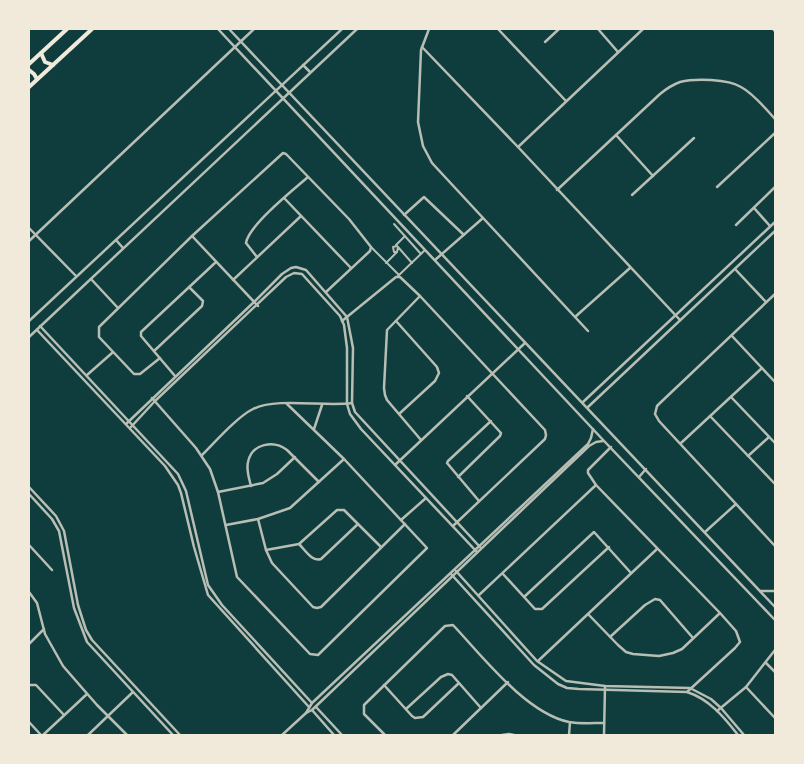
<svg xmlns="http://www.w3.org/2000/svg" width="804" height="764" viewBox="0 0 804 764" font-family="Quicksand,sans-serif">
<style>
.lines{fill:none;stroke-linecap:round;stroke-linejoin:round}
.pedestrian{stroke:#b8beb3;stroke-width:2}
.minor{stroke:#b8beb3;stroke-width:2.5}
.tertiary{stroke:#b8beb3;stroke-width:2.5}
.trunk{stroke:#f1e9da;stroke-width:4}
</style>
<rect width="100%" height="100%" fill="#0f3d3e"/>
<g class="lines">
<g class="pedestrian">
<polyline points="394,224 421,254"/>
<polyline points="396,245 405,236"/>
<polyline points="371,247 399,275"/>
<polyline points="398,247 397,252 394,252 393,247 397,246 398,247 412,263"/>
<polyline points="386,263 397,252"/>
<polyline points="398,276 425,250"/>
</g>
<g class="minor">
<polyline points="429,29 421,50 418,122 423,146 432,163 588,331"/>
<polyline points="498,29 566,101"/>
<polyline points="598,29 618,52"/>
<polyline points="643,29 518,147 680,320"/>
<polyline points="545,42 559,29"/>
<polyline points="422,47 518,147"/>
<polyline points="616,135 653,176"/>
<polyline points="717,187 775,133"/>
<path d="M557,190L660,94C666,89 672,85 680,82C695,78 728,79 741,87C754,94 765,108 775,119"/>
<polyline points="632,195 694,138"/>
<polyline points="285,199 351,268"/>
<polyline points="754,208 770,226"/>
<polyline points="404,215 424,197 464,235"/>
<polyline points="736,225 775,187"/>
<polyline points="29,228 76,276"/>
<polyline points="192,236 258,306"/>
<polyline points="29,241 254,29"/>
<path d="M257,257L246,243C248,226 294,189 308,177"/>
<polyline points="435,260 483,218"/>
<polyline points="735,269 766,302"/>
<polyline points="91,279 118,308"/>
<polyline points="233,280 301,216"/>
<polyline points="775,294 660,403 657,406 655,414 659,421 775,546"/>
<polyline points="420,296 387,330 384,388 385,395 387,400 421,440"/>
<polyline points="575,317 630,268"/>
<polyline points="342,321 396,277 400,277 420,296 545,430 546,435 545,439 453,526"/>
<polyline points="396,321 437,367 439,373 435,381 399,414"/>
<polyline points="40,326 178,474 186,491 208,585 222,605 312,703"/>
<polyline points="37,330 165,466 178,485 181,493 194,547 208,595 309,707"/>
<polyline points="732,336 775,382"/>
<polyline points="154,351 202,306 203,301 189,287"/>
<polyline points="160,358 140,374 134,374 99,337 99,327 192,236 283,153 286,154 349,219 371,247 370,251 326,292"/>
<polyline points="87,375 112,353"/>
<polyline points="175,376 141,336 141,332 216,262"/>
<polyline points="731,397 775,443"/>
<polyline points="152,398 196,448 210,469 218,492 237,577 310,654 318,655 427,548 344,459 287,404"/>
<polyline points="710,416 775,484"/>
<polyline points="126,424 254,302 282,274 291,268 296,267 306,270 347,317 353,348 352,403 355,412 480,547"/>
<polyline points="130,428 155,401 286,277 294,273 302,274 340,316 344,325 347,348 347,404 350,414 361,429 477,552"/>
<polyline points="314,429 322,405"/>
<polyline points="681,443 762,368"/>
<path d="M202,455C216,441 237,417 253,409C277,397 324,407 352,403"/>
<polyline points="748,456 769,437"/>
<polyline points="395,465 525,343"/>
<polyline points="458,477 500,436 501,433 467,396"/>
<polyline points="596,485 588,473 588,470 611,447"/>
<path d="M251,486C249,478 246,470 248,462C252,443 274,440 287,450L319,482"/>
<polyline points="218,492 263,483 277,474 295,457"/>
<polyline points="479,501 447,463 448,461 491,421"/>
<polyline points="258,519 266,550 272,563 313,607 317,608 321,607 405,524"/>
<polyline points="401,520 426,498"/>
<polyline points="226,525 258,519 290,508 344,459"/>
<polyline points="705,532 736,504"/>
<path d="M299,544C305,550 312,562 321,559L358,524"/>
<polyline points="29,545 52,570"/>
<polyline points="266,550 299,544 337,510 344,510 381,547"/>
<polyline points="456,571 537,661 566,681 605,686 690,688 711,699 721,708 744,735"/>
<path d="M451,574L534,665L558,684L567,688L579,689L687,692C709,699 724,717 738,735"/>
<polyline points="503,574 535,609 542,609 609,547"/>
<polyline points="760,591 775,591"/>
<polyline points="29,592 37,603 45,634 63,666 97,705 127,735"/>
<polyline points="479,595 596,485 720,613 736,631 740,642 735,648 687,692"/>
<polyline points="524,597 594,532 631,573"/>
<polyline points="588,614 618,645 626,652 633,654 659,656 673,653 682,649 720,613"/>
<polyline points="610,637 645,605 655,599 660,600 693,638"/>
<polyline points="29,644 44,629"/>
<polyline points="538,661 657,549"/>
<polyline points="766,663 775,672"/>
<polyline points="29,685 36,685 64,715"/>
<polyline points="384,685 412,716 415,718 423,717 459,683"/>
<polyline points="746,687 775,718"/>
<polyline points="406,709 441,677 448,674 452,675 481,708"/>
<polyline points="717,711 746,687 775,650"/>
<polyline points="29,722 41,735"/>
<polyline points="43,735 87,694"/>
<polyline points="88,735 133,692"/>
<path d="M385,735L364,714V705L445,626L453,625C483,657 526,713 569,722C580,724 593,723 604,723"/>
<polyline points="453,735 508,682"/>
<polyline points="502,735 509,734 514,735"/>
<polyline points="569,735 570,722"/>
<polyline points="604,735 605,686"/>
</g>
<g class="tertiary">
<polyline points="218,29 605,442 775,620"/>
<polyline points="229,29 775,607"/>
<polyline points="773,29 775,31"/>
<polyline points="303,65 310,72"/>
<polyline points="116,240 123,248"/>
<polyline points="29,321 342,29"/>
<polyline points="29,337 357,29"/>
<polyline points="583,402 775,222"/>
<polyline points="588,407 775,231"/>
<polyline points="639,477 646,469"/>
<polyline points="29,487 56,516 64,531 78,605 86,630 92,640 180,735"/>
<polyline points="29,494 52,519 59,531 74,608 87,642 173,735"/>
<polyline points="316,707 342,735"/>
<polyline points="312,710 334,735"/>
<polyline points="306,713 312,703 588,444 591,438 593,429"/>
<polyline points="282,735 306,713 312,710 589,446 596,442 603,441"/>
</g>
<g class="trunk">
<polyline points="41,53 45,62 53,65"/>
<polyline points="29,64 67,29"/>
<polyline points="29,70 34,74 37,79"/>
<polyline points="29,87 92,29"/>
</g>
</g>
<rect width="804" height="764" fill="none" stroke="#f1e9da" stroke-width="60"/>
</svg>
